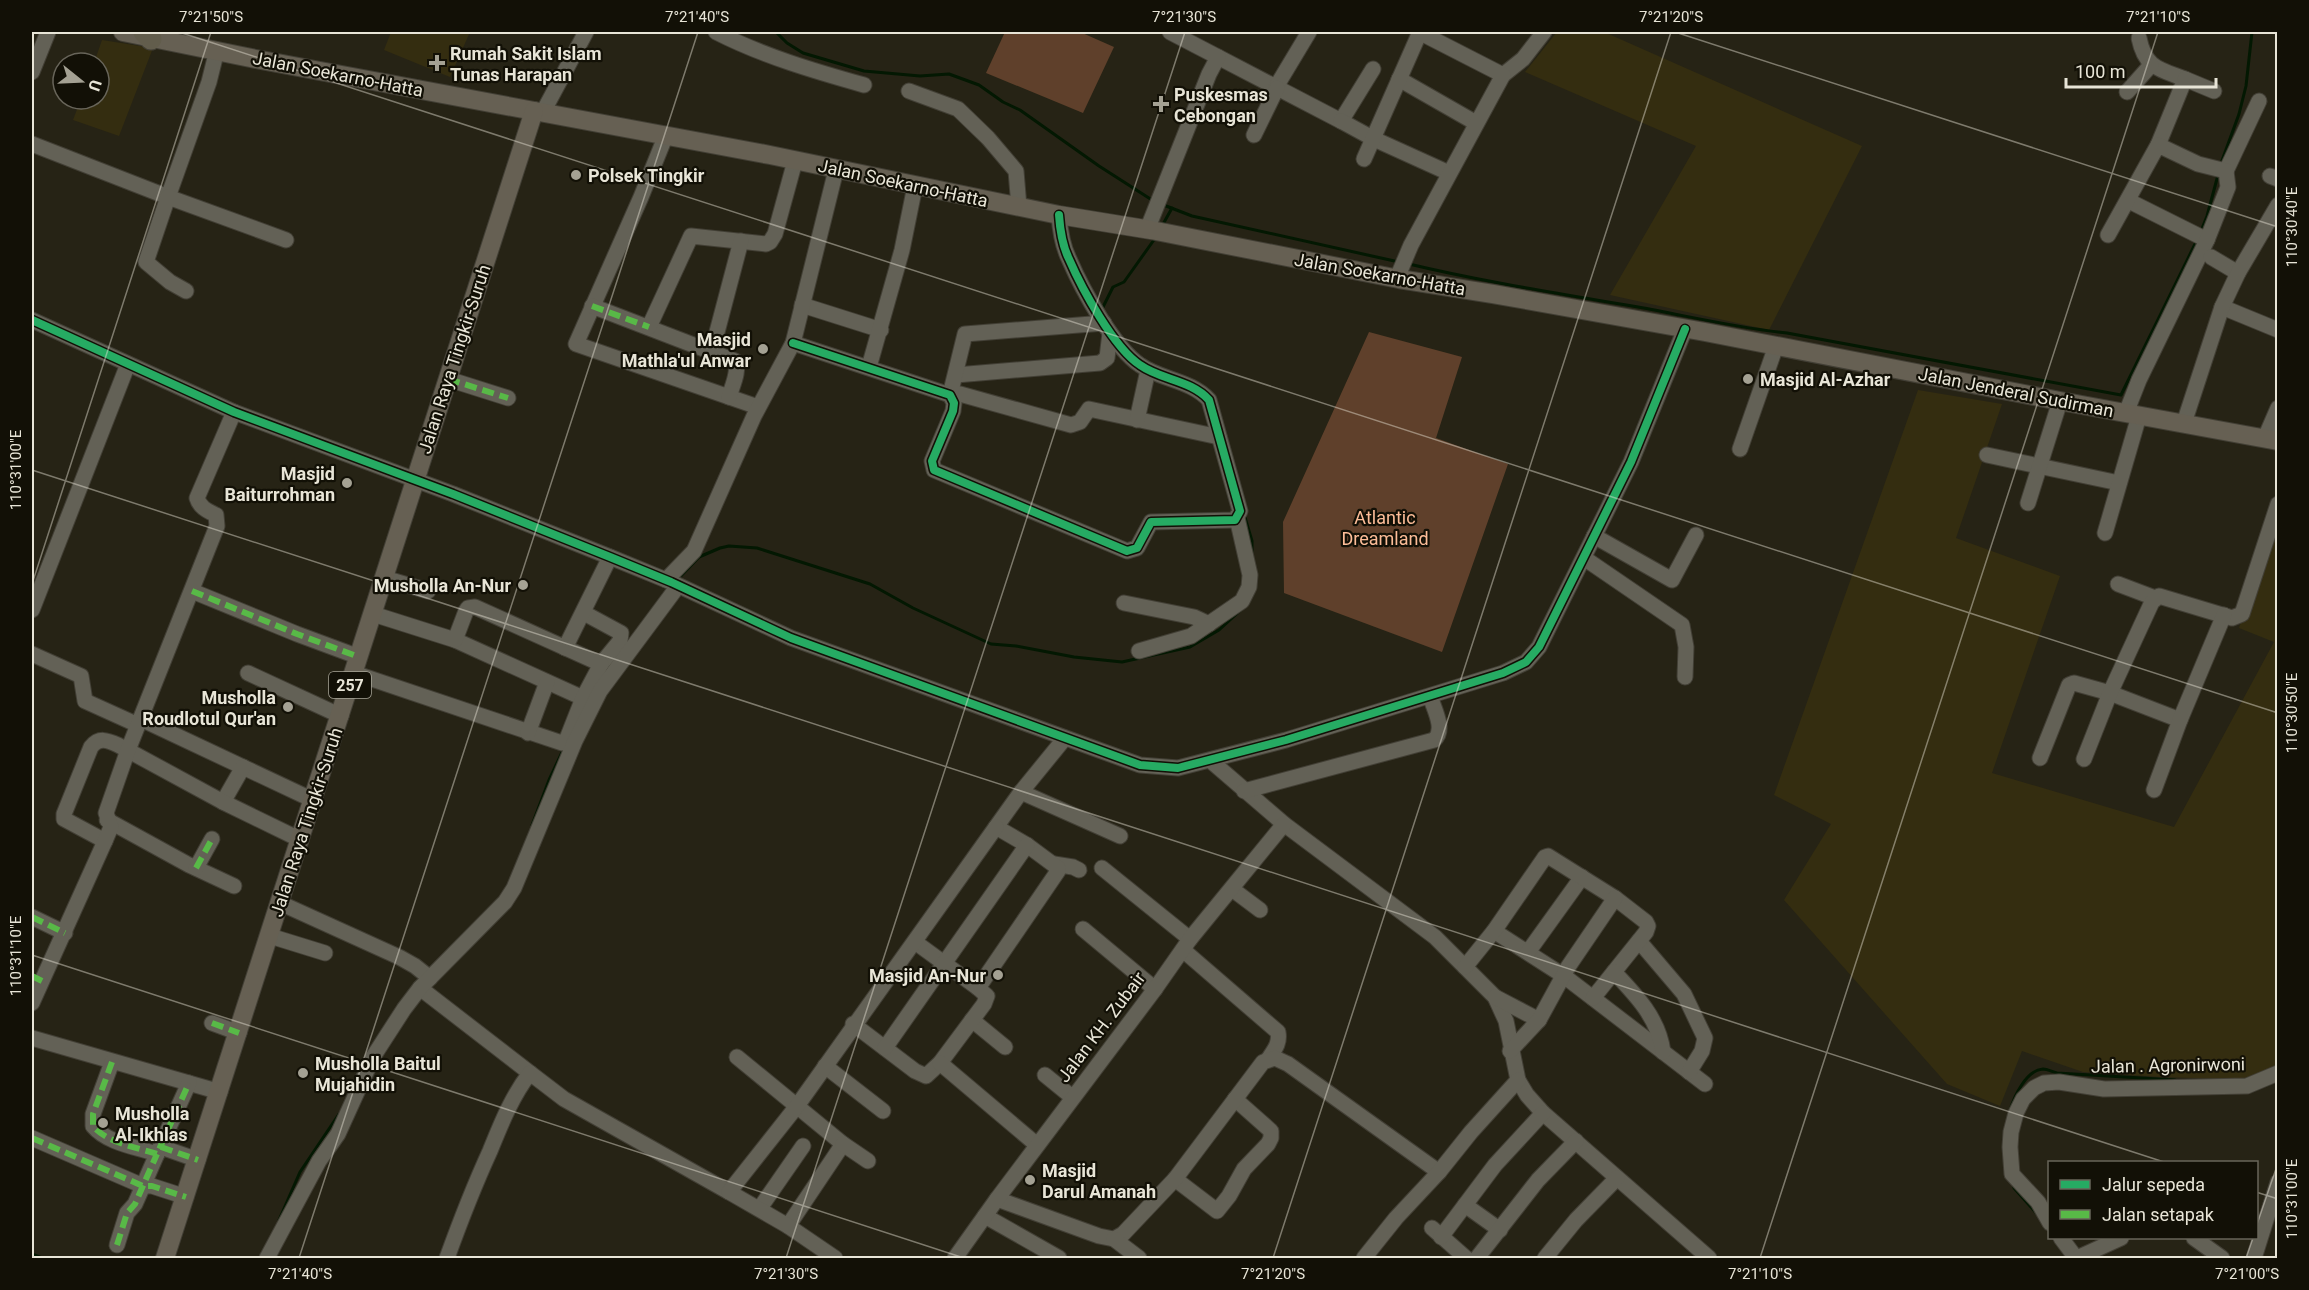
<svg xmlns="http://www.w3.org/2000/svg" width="2309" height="1290" viewBox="0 0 2309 1290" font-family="Roboto,sans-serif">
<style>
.built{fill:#342d10}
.green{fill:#5f402b}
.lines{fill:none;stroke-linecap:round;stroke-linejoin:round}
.stream{stroke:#031802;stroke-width:3}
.minor-casing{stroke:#423f35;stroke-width:17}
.major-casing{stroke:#423f35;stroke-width:20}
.highway-casing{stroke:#423f35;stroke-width:23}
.minor{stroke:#636156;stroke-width:15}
.major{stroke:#666053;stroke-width:18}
.highway{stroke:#625d4c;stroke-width:21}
.quiet{stroke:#58b947;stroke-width:6;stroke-dasharray:12 6;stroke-linecap:butt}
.cycleway-casing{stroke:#121006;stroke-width:11}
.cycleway{stroke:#26ab63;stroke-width:8}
.ticks{fill:none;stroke:#e8e5d7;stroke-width:1.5;stroke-opacity:0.45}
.poi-dot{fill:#a4a193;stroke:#121006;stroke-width:2}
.labels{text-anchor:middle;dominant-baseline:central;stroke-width:4.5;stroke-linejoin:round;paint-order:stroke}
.shield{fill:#121006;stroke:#a8a598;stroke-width:1.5}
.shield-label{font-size:16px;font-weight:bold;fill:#e8e5d7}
.poi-label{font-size:18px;font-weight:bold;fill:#e8e5d7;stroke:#121006;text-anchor:start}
.street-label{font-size:18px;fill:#e8e5d7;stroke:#121006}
.park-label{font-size:18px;fill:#fdbd98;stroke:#121006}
.neatline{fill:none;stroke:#e8e5d7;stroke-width:2}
.ticks-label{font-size:15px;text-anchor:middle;fill:#e8e5d7}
</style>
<rect width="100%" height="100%" fill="#262315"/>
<g class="built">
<polygon points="391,32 470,32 450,77 384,50"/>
<polygon points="1557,32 1604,32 1862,146 1769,330 1610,295 1696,146 1525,72"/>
<polygon points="102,40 153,48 119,136 73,120 81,99 99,99 99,63 94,63"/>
<polygon points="1918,390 2002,404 1956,538 2060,576 1992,773 2174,827 2274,642 2239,628 2277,509 2277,1070 2256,1080 2161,1077 2083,1072 2022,1051 2000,1106 1947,1084 1784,900 1831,824 1774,795"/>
</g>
<g class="green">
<polygon points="1005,32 1080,32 1114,47 1083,113 986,73"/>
<polygon points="1369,332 1462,357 1436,438 1508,464 1442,652 1284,593 1283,522"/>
</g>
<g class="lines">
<g class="stream">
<polyline points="776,32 787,43 803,53 864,71 920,76 949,74 979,85 1003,102 1020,110 1099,166 1152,200"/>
<polyline points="2220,166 2239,114 2246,86 2252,32"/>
<polyline points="1161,204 1192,216 1399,262"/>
<polyline points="1162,226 1172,208"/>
<polyline points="2201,231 2207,216 2218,175"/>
<path d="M1409,264C1484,282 1562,294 1638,307C1688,316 1737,328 1787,333L2121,395L2197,240"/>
<polyline points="1102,309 1113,287 1124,282 1156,237"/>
<polyline points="1244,514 1252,541 1252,552"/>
<polyline points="678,579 699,557 720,548 729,546 757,548 870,584 913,608 991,644 1016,646 1074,657 1122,662 1190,647 1219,630 1242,609"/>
<polyline points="532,825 549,780 564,748"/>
<path d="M2010,1110C2014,1097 2026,1070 2043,1069C2047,1069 2053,1072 2057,1073L2175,1080"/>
<polyline points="2013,1184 2014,1188 2037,1214"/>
<polyline points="279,1220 300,1172 339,1114"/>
<polyline points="32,1254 42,1258"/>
</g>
<g class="minor-casing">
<g id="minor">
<path d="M716,32C763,56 814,71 864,85"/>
<path d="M2139,38C2145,68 2159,69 2185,79L2158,145"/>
<polyline points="1218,57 1341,121 1373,69"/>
<polyline points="32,72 48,32"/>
<polyline points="1503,75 1523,59 1544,32"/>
<polyline points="1399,79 1476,123"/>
<polyline points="2185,79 2214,91"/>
<polyline points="1276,87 1309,32"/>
<polyline points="909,91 958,109 988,138 1016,171 1019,207"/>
<polyline points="2127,92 2151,65"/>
<polyline points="543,112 586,32"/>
<polyline points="1341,121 1374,139 1449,173"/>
<polyline points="666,135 641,197 576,344 758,407"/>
<polyline points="1254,135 1277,88"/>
<polyline points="32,144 168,197 209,82 217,50"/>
<polyline points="1364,159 1420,32"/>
<polyline points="2226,171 2259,101"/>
<polyline points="2270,176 2278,179"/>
<polyline points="2129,201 2207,240"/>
<polyline points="1147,230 1209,74 1218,57 1170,32"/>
<polyline points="2108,235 2158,145 2198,164 2226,171 2228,187 2207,240 2139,380 2126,413"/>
<polyline points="2211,257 2238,273"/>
<polyline points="1399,279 1400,271 1411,245 1503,75 1419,32"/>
<polyline points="186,291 170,282 146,262 168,197 286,240"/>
<polyline points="802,305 881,330"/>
<path d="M592,306L735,361C740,371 732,386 729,397"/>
<polyline points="2222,307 2278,330"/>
<polyline points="32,320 234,412 453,494 610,557 671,582 791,638 1140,765 1178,768 1286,740 1503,673 1526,662 1539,647 1631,462 1685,329"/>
<polyline points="649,327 691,236 766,244 770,242 775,234 795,161"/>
<path d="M793,343L950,395L954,403L953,411L932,461L934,470L1127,551L1137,548L1151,522L1235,520L1240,511L1209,400C1191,380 1161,380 1140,365C1114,348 1082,289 1069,259C1062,245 1060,230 1059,215"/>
<polyline points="712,351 741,241"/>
<polyline points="869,367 902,250 915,186"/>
<polyline points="956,375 1100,363 1107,358 1110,333"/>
<polyline points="448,379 508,398"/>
<polyline points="950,393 960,394 1071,425 1080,422 1089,409 1219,437"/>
<polyline points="950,395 965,334 1104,323"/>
<polyline points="1137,420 1148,370"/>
<polyline points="2184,423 2222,307 2238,273 2278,205"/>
<polyline points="2265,438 2278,408"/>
<polyline points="1740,449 1776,346"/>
<polyline points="1987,455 2119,483"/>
<polyline points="2028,503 2060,401"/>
<polyline points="2105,533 2139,416"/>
<polyline points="1594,536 1672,580 1696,535"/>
<polyline points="1584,558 1682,625 1686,647 1685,677"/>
<polyline points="384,578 428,591"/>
<polyline points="666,580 694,551 754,416 793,343 836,170"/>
<polyline points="2118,584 2155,598"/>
<polyline points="192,591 297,634 359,657"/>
<polyline points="1124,603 1194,617 1209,624"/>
<polyline points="32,610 128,364"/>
<polyline points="584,613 621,633 620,641 601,664"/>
<polyline points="455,640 583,698"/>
<polyline points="565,648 610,557"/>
<polyline points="1139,651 1191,636 1242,601 1249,587 1250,575 1237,518"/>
<polyline points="32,654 81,676 85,701 138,725"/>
<polyline points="248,673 341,716"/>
<polyline points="354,673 562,743 565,742 568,736 583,698 601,664 475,607 468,608 466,611 455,640 373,614"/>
<polyline points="141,719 313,800"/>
<polyline points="528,733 547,682"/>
<polyline points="2040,758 2069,685 2074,683 2110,693 2180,720"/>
<polyline points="2084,759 2110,693 2152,602 2159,596 2232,618 2242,614 2278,504"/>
<polyline points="1211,761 1284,824 1435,937 1495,997 1506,1021 1518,1080 1527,1095 1543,1113 1709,1258"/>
<polyline points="2154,790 2180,720 2224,615"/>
<path d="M1244,791L1434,740C1446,730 1434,709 1430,696"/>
<polyline points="1021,792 1120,836"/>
<polyline points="223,802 243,767"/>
<polyline points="107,820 189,865 234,886"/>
<path d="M105,841L64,819V814L91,747C99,737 107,740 118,745L223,802L301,840"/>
<polyline points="1054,864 1073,867 1079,870"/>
<polyline points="196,868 212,839"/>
<polyline points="1102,868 1190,939"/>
<polyline points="1232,889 1260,910"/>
<polyline points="280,903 399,957 415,966 430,978"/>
<polyline points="32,917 65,933"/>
<polyline points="1083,929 1155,989"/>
<polyline points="1494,931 1564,976 1705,1084"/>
<polyline points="270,936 325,953"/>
<polyline points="1639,941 1684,994 1705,1038 1702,1051 1689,1072"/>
<polyline points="915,942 978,988 1058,871 1058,868 1027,845 996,827 1021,792 1065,738"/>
<path d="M1183,950L1278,1032C1280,1043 1275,1049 1269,1058"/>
<polyline points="1528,952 1582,877"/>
<polyline points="1465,967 1494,931 1545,857 1548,856 1615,898 1646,922 1648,926 1646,932 1593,998"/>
<path d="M1614,972C1636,995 1659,1019 1663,1052"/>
<polyline points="420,988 530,1073"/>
<polyline points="1495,997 1539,1020"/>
<path d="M32,1003L105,841L111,827L106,813L128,750L217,526L216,515C208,511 200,508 197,498L234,412"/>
<polyline points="972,1020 1005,1047"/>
<polyline points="212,1023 239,1033"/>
<polyline points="853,1024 915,1071 926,1076 940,1063 984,1004 987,996 978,988"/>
<polyline points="32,1038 220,1092"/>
<polyline points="885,1048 1027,845"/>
<polyline points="1510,1051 1539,1020 1568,967 1615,898"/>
<polyline points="737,1057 843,1144 788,1226"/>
<path d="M112,1062L93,1114V1126C107,1143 136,1147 157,1154L189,1083"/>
<polyline points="940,1063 1037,1145"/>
<polyline points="825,1066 883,1111"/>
<polyline points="1045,1075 1072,1097"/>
<polyline points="32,1138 143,1186 152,1186 186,1197"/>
<polyline points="843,1144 868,1161"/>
<polyline points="161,1147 198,1160"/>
<polyline points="1175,1179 1217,1211 1229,1196 1244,1169 1268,1144 1271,1138 1271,1131 1235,1099"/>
<polyline points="997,1199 1099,1236 1114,1239 1123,1234 1175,1179 1263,1062 1275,1058 1288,1064 1439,1172"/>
<polyline points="1465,1205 1500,1230"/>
<polyline points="760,1208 803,1146"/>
<polyline points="985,1216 1059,1258"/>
<polyline points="2050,1223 2038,1202 2012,1174 2010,1147 2011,1132 2016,1113 2023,1099 2034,1088 2044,1083 2059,1082 2104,1089 2247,1086 2278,1073"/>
<polyline points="1432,1228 1466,1258"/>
<polyline points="1441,1237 1495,1165 1543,1113"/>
<polyline points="2061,1238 2076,1258"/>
<polyline points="2194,1238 2222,1258"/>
<polyline points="1114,1239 1139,1258"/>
<polyline points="117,1245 127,1213 135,1204 157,1154"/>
<polyline points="267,1258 319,1161 338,1134 373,1057 404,1009 420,988 505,902 514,888 575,741 600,691 678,586"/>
<path d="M447,1258C460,1222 474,1186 490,1151C501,1124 512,1096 530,1073L564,1099L729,1192"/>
<polyline points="835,1258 788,1226 729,1192 797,1106 996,827"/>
<polyline points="955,1258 997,1199 1155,989 1190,939 1284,824"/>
<polyline points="1364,1258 1396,1218 1439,1172 1471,1132 1518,1080"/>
<polyline points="1477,1258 1538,1180 1576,1141"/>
<polyline points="1545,1258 1576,1220 1617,1178"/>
<polyline points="2077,1258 2121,1238"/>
<polyline points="2254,1258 2278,1182"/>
</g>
</g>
<g class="major-casing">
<g id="major">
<polyline points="123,32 261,60 770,155 1059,215 1151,230 1399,279 1493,294 1705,332 2060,401 2278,441"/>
<polyline points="165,1258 534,111"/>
</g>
</g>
<g class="highway-casing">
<polyline id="highway" points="144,32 151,39"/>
</g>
<use href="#minor" class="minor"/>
<use href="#major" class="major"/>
<use href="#highway" class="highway"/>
<g class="quiet">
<polyline points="592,306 649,327"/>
<polyline points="448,379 508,398"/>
<polyline points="192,591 297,634 359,657"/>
<polyline points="196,868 212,839"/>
<polyline points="32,917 65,933"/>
<polyline points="32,976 42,981"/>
<polyline points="212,1023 239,1033"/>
<path d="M112,1062L93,1114V1126C107,1143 136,1147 157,1154L189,1083"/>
<polyline points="32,1138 143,1186 152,1186 186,1197"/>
<polyline points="161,1147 198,1160"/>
<polyline points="117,1245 127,1213 135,1204 157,1154"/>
</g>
<g class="cycleway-casing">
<g id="cycleway">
<polyline points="32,320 234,412 453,494 610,557 671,582 791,638 1140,765 1178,768 1286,740 1503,673 1526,662 1539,647 1631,462 1685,329"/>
<path d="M793,343L950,395L954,403L953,411L932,461L934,470L1127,551L1137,548L1151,522L1235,520L1240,511L1209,400C1191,380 1161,380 1140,365C1114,348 1082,289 1069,259C1062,245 1060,230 1059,215"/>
</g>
</g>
<use href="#cycleway" class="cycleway"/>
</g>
<path class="ticks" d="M179,32L2278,713M1675,32L2278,227M32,470L2164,1162M32,584L211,32M32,955L964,1258M2256,1192L2278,1199M2256,1227L2278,1163M299,1258L698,32M786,1258L1185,32M1273,1258L1671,32M1760,1258L2158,32M2246,1258L2253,1238"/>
<g class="poi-dot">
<path d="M434 54h6v6h6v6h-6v6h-6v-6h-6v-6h6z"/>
<path d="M1158 95h6v6h6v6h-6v6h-6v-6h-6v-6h6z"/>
<circle cx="576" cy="175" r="6"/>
<circle cx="763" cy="349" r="6"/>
<circle cx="1748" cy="379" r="6"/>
<circle cx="347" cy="483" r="6"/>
<circle cx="523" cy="585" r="6"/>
<circle cx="288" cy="707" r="6"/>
<circle cx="998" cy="975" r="6"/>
<circle cx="303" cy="1073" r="6"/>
<circle cx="103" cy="1123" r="6"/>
<circle cx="1030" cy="1180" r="6"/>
</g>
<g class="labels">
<rect class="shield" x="329" y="672" width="42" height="26" rx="4.5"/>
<g class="shield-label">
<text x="350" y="685">257</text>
</g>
<g class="poi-label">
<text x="450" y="53">Rumah Sakit Islam<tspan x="450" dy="21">Tunas Harapan</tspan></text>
<text x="1174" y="94">Puskesmas<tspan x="1174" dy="21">Cebongan</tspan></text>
<text x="588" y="175">Polsek Tingkir</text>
<text x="751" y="339" text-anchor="end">Masjid<tspan x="751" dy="21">Mathla'ul Anwar</tspan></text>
<text x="1760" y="379">Masjid Al-Azhar</text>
<text x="335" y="473" text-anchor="end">Masjid<tspan x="335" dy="21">Baiturrohman</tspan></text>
<text x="511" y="585" text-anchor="end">Musholla An-Nur</text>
<text x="276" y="697" text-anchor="end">Musholla<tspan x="276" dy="21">Roudlotul Qur'an</tspan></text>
<text x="986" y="975" text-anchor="end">Masjid An-Nur</text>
<text x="315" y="1063">Musholla Baitul<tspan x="315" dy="21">Mujahidin</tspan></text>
<text x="115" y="1113">Musholla<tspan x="115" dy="21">Al-Ikhlas</tspan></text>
<text x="1042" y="1170">Masjid<tspan x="1042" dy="21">Darul Amanah</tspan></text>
</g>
<g class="street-label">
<text transform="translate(338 74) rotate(11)">Jalan Soekarno-Hatta</text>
<text transform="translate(903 183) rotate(12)">Jalan Soekarno-Hatta</text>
<text transform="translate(1380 274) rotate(10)">Jalan Soekarno-Hatta</text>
<text transform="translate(454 359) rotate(-72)">Jalan Raya Tingkir-Suruh</text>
<text transform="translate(2016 392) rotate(11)">Jalan Jenderal Sudirman</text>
<text transform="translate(306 822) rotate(-72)">Jalan Raya Tingkir-Suruh</text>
<text transform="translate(1101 1027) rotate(-53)">Jalan KH. Zubair</text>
<text transform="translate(2168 1065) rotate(-1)">Jalan . Agronirwoni</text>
</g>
<g class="park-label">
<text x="1385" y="517">Atlantic<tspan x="1385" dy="21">Dreamland</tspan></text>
</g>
</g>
<rect width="2309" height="1290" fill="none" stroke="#121006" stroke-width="66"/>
<rect x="2048" y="1161" width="210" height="78" fill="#121006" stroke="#68655a" stroke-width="1.5"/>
<rect x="2060" y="1180" width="30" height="9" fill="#26ab63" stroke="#68655a" stroke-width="1.5"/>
<text x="2102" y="1191" font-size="18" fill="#e8e5d7">Jalur sepeda</text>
<rect x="2060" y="1210" width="30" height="9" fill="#58b947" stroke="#68655a" stroke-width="1.5"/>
<text x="2102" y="1221" font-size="18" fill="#e8e5d7">Jalan setapak</text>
<g transform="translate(81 81) rotate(108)"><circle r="28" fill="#121006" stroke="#68655a" stroke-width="1.5"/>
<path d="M0-4.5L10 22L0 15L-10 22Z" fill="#a4a193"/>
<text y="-9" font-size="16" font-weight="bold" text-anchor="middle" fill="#e8e5d7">U</text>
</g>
<path d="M2066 78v9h150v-9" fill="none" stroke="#e8e5d7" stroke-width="3"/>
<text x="2075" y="78" font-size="18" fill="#e8e5d7" stroke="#121006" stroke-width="4.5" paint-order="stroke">100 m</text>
<rect x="33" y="33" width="2243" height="1224" class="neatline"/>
<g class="ticks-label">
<text x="211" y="22">7°21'50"S</text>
<text x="697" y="22">7°21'40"S</text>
<text x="1184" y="22">7°21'30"S</text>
<text x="1671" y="22">7°21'20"S</text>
<text x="2158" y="22">7°21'10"S</text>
<text transform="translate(2292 227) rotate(-90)" y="5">110°30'40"E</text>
<text transform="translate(16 470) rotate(-90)" y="5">110°31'00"E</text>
<text transform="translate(2292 713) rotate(-90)" y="5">110°30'50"E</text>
<text transform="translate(16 956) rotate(-90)" y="5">110°31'10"E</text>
<text transform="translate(2292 1199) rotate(-90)" y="5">110°31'00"E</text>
<text x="300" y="1279">7°21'40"S</text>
<text x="786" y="1279">7°21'30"S</text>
<text x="1273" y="1279">7°21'20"S</text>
<text x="1760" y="1279">7°21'10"S</text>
<text x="2247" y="1279">7°21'00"S</text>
</g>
</svg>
